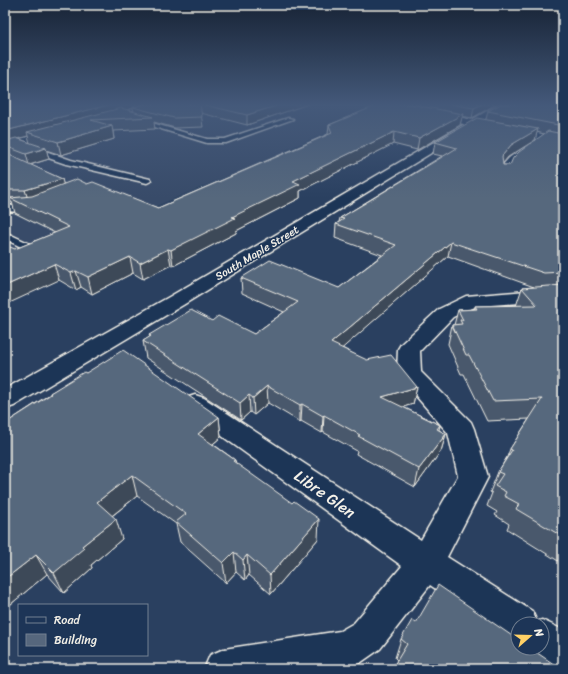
<svg xmlns="http://www.w3.org/2000/svg" width="568" height="674" viewBox="0 0 568 674" font-family="Sriracha,sans-serif">
<style>
.built{fill:#374c69}
.lines{fill:none;stroke-linecap:round;stroke-linejoin:round}
.service-casing{stroke:#f4f1e8;stroke-width:3}
.minor-casing{stroke:#f4f1e8;stroke-width:3}
.tertiary-casing{stroke:#f4f1e8;stroke-width:3}
.secondary-casing{stroke:#f4f1e8;stroke-width:3}
.service{fill:#1d3557;fill-rule:evenodd}
.minor{fill:#1d3557;fill-rule:evenodd}
.tertiary{fill:#1d3557;fill-rule:evenodd}
.secondary{fill:#1d3557;fill-rule:evenodd}
.wall{fill:#4a596c;stroke:#f4f1e8;fill-rule:evenodd}
.shaded-wall{fill:#3c4858;stroke:#f4f1e8}
.building{fill:#56677d;stroke:#f4f1e8}
.labels{text-anchor:middle;dominant-baseline:central;stroke-width:3;stroke-linejoin:round;paint-order:stroke}
.far-street-label{font-size:11px;fill:#f4f1e8;stroke:#1d3557}
.near-street-label{font-size:16px;fill:#f4f1e8;stroke:#1d3557}
</style>
<rect width="100%" height="100%" fill="#2a4060"/>
<filter id="ink" filterUnits="userSpaceOnUse"><feTurbulence type="fractalNoise" baseFrequency=".025" numOctaves="2"/><feDisplacementMap in="SourceGraphic" scale="8" xChannelSelector="R" yChannelSelector="G"/><feConvolveMatrix kernelMatrix="1 2 1 2 8 2 1 2 1" color-interpolation-filters="sRGB"/></filter>
<g filter="url(#ink)">
<polygon class="built" points="5,104 402,104 391,106 286,150 289,151 5,269"/>
<g class="lines">
<g class="service-casing">
<g id="service">
<polygon points="288,118 293,119 226,143 207,143 135,121 138,119 207,139 225,139"/>
<polygon points="28,147 34,147 71,160 150,179 151,181 147,183 66,164 28,151"/>
<polygon points="523,148 526,148 530,150 515,162 508,169 507,176 501,176 501,167 509,158"/>
<path d="M5,203L12,206L31,204L35,207C30,212 12,213 5,210Z"/>
<polygon points="5,232 39,248 40,250 39,252 5,265 5,258 27,250 5,239"/>
</g>
</g>
<g class="minor-casing">
<g id="minor">
<polygon points="499,104 511,104 183,305 14,406 5,409 5,389 169,297"/>
<path d="M563,288V300L477,306L453,317L420,351L421,372L471,422L474,429L488,477L447,557L532,611L537,622L542,620L563,630V669C552,669 531,659 527,648H542V624H518V642L506,637L430,585L380,649L360,663L346,668L204,669L210,655L224,649L340,631L354,623L402,566L186,410L182,404L186,398L195,395L204,398L421,540L458,476L448,433L397,374L398,349L401,344L439,309L466,296Z"/>
</g>
</g>
<g class="tertiary-casing">
<polygon id="tertiary" points="374,104 393,104 563,138 563,144 379,107"/>
</g>
<g class="secondary-casing">
<polygon id="secondary" points="58,129 62,130 64,132 62,134 5,151 5,143"/>
</g>
<use href="#service" class="service"/>
<use href="#minor" class="minor"/>
<use href="#tertiary" class="tertiary"/>
<use href="#secondary" class="secondary"/>
</g>
<g class="wall">
<path d="M5,104H308L247,125L201,113L203,127L175,128L154,122L155,129L113,131L114,139L61,155L46,150L49,159L30,165L62,179L63,184H87L158,208L328,134L329,125L380,104H496L472,118L462,116L460,125L417,150L393,144L300,191V198L236,231V233L173,266L171,265L143,279L133,273L92,294L81,287L76,290L59,280L15,249L55,233L15,213L12,202H8L5,200ZM133,108L134,111L128,109ZM28,136L30,143L18,138Z"/>
<path d="M563,104V281L560,285H563V564L507,529L509,524L495,515L497,512L487,506L492,493L490,492L498,472L507,457L510,449L529,419L487,421L464,374H461L448,344L452,325H454L458,310L475,309V306H516L522,288L534,287L448,256L342,348L417,387L413,404L403,407L440,425L439,430L446,434L441,451L415,487L356,454L357,451L323,432L322,433L301,421L300,422L268,403L254,415L250,412L241,420L146,358L143,341L150,337L149,335L212,321L254,334L284,312L242,293L241,278L339,288L382,255L335,238L336,224L339,222L340,218L442,156L433,154L435,142L486,119L488,111ZM537,132L544,134L510,165H503V163L508,157L535,140Z"/>
<polygon points="86,373 219,417 221,437 213,444 235,460 236,463 318,539 271,594 249,575 245,580 236,572 226,583 180,542 176,524 137,496 112,516 122,539 91,565 92,568 64,593 47,574 5,609 5,421 9,421 50,394 50,393"/>
<polygon points="416,623 561,669 392,669 397,660 395,658 401,639"/>
</g>
<g class="shaded-wall">
<polygon points="112,104 149,104 133,107 133,108 34,134 27,132 28,136 5,142 5,131"/>
<polygon points="282,104 308,104 247,125 247,115"/>
<polygon points="482,104 496,104 472,118 474,108"/>
<polygon points="463,114 460,125 417,150 419,138"/>
<polygon points="112,126 114,139 61,155 58,142"/>
<polygon points="538,129 535,140 508,157 499,168 502,156 511,145"/>
<polygon points="394,132 393,144 300,191 300,198 236,231 236,233 173,266 171,250 232,217 293,181"/>
<polygon points="46,148 49,159 29,165 26,154"/>
<polygon points="62,179 65,191 29,202 25,190"/>
<polygon points="451,242 448,256 330,359 331,343"/>
<polygon points="168,249 171,265 143,279 140,263"/>
<polygon points="130,257 133,273 92,294 88,277"/>
<polygon points="54,264 59,280 5,305 5,286"/>
<polygon points="76,271 81,287 76,290 71,273"/>
<polygon points="563,275 563,281 559,287"/>
<polygon points="267,386 268,403 254,415 253,398"/>
<polygon points="417,387 413,404 380,414 382,397"/>
<polygon points="249,395 250,412 241,420 240,403"/>
<polygon points="302,404 301,421 300,422 300,405"/>
<polygon points="324,415 323,432 322,433 323,416"/>
<polygon points="219,417 221,437 201,454 198,434"/>
<polygon points="446,434 441,451 415,487 419,469"/>
<polygon points="132,475 137,496 104,522 97,502"/>
<polygon points="116,519 122,539 91,565 92,568 64,593 54,573 82,546"/>
<polygon points="319,519 318,539 271,594 270,575"/>
<polygon points="234,552 236,572 226,583 223,563"/>
<polygon points="36,555 47,574 5,609 5,579"/>
<polygon points="247,555 249,575 245,580 243,560"/>
</g>
<g class="building">
<polygon points="5,104 112,104 5,131"/>
<polygon points="146,104 200,104 202,117 174,118 133,107"/>
<polygon points="201,104 282,104 247,115"/>
<polygon points="380,104 410,104 463,114 419,138 394,132 293,181 300,184 232,217 235,218 171,250 168,249 140,263 130,257 88,277 76,271 71,273 54,264 5,286 5,248 10,247 15,249 69,227 10,198 32,196 77,179 87,184 93,182 158,208 332,133 329,125"/>
<polygon points="450,104 482,104 474,108"/>
<polygon points="501,104 563,104 563,126 488,111"/>
<polygon points="121,108 153,117 91,120 112,126 58,142 27,132"/>
<polygon points="477,118 538,129 511,145 502,156 503,165 510,165 513,158 519,152 548,131 563,134 563,272 544,273 451,242 331,343 367,360 391,355 417,387 382,397 440,425 437,429 446,434 419,469 358,436 360,435 324,415 323,416 302,404 300,405 267,386 253,398 249,395 240,403 143,341 151,336 149,335 191,310 212,321 218,316 254,334 298,302 241,278 270,260 339,288 396,245 336,224 344,219 340,218 457,148 435,142"/>
<polygon points="16,138 46,148 26,154 5,146 5,141"/>
<polygon points="5,153 62,179 25,190 5,190"/>
<polygon points="563,285 563,537 516,509 519,504 504,496 506,492 495,486 503,474 498,472 512,450 510,449 542,399 493,401 469,355 466,355 452,325 462,324 460,320 463,320 458,310 477,309 475,306 537,305 522,288"/>
<polygon points="123,350 219,417 198,434 235,460 233,461 292,503 294,501 319,519 270,575 247,555 243,560 234,552 223,563 176,522 186,514 132,475 97,502 116,519 82,546 84,548 54,573 36,555 5,579 5,421 8,420 9,421 51,394 50,393 84,372 86,373"/>
<polygon points="438,585 518,640 518,648 530,648 561,669 396,669 393,667 407,644 401,639 412,620 416,623"/>
</g>
</g>
<linearGradient id="sky" x2="0" y2="1"><stop stop-color="#172335"/><stop offset="0.53" stop-color="#44597a"/><stop offset="1" stop-color="#44597a" stop-opacity="0"/></linearGradient>
<rect width="568" height="198" fill="url(#sky)"/>
<g class="labels">
<g class="far-street-label">
<text transform="translate(257 253) rotate(-31)">South Maple Street</text>
</g>
<g class="near-street-label">
<text transform="translate(325 494) rotate(35)">Libre Glen</text>
</g>
</g>
<rect width="568" height="674" fill="none" stroke="#1d3557" stroke-width="20"/>
<rect x="10" y="10" width="548" height="654" fill="none" stroke="#f4f1e8" stroke-width="1.5" filter="url(#ink)"/>
<rect x="18" y="604" width="130" height="52" fill="#1d3557" stroke="#738091"/>
<rect x="26" y="617" width="20" height="6" fill="#1d3557" stroke="#738091"/>
<text x="54" y="624" font-size="12" fill="#f4f1e8">Road</text>
<rect x="26" y="634" width="20" height="12" fill="#56677d" stroke="#738091"/>
<text x="54" y="644" font-size="12" fill="#f4f1e8">Building</text>
<g transform="translate(530 636) rotate(70)"><circle r="19" fill="#1d3557" stroke="#738091"/>
<path d="M0-3L7 15L0 10L-7 15Z" fill="#ffd166"/>
<text y="-6" font-size="11" font-weight="bold" text-anchor="middle" fill="#f4f1e8">N</text>
</g>
</svg>
